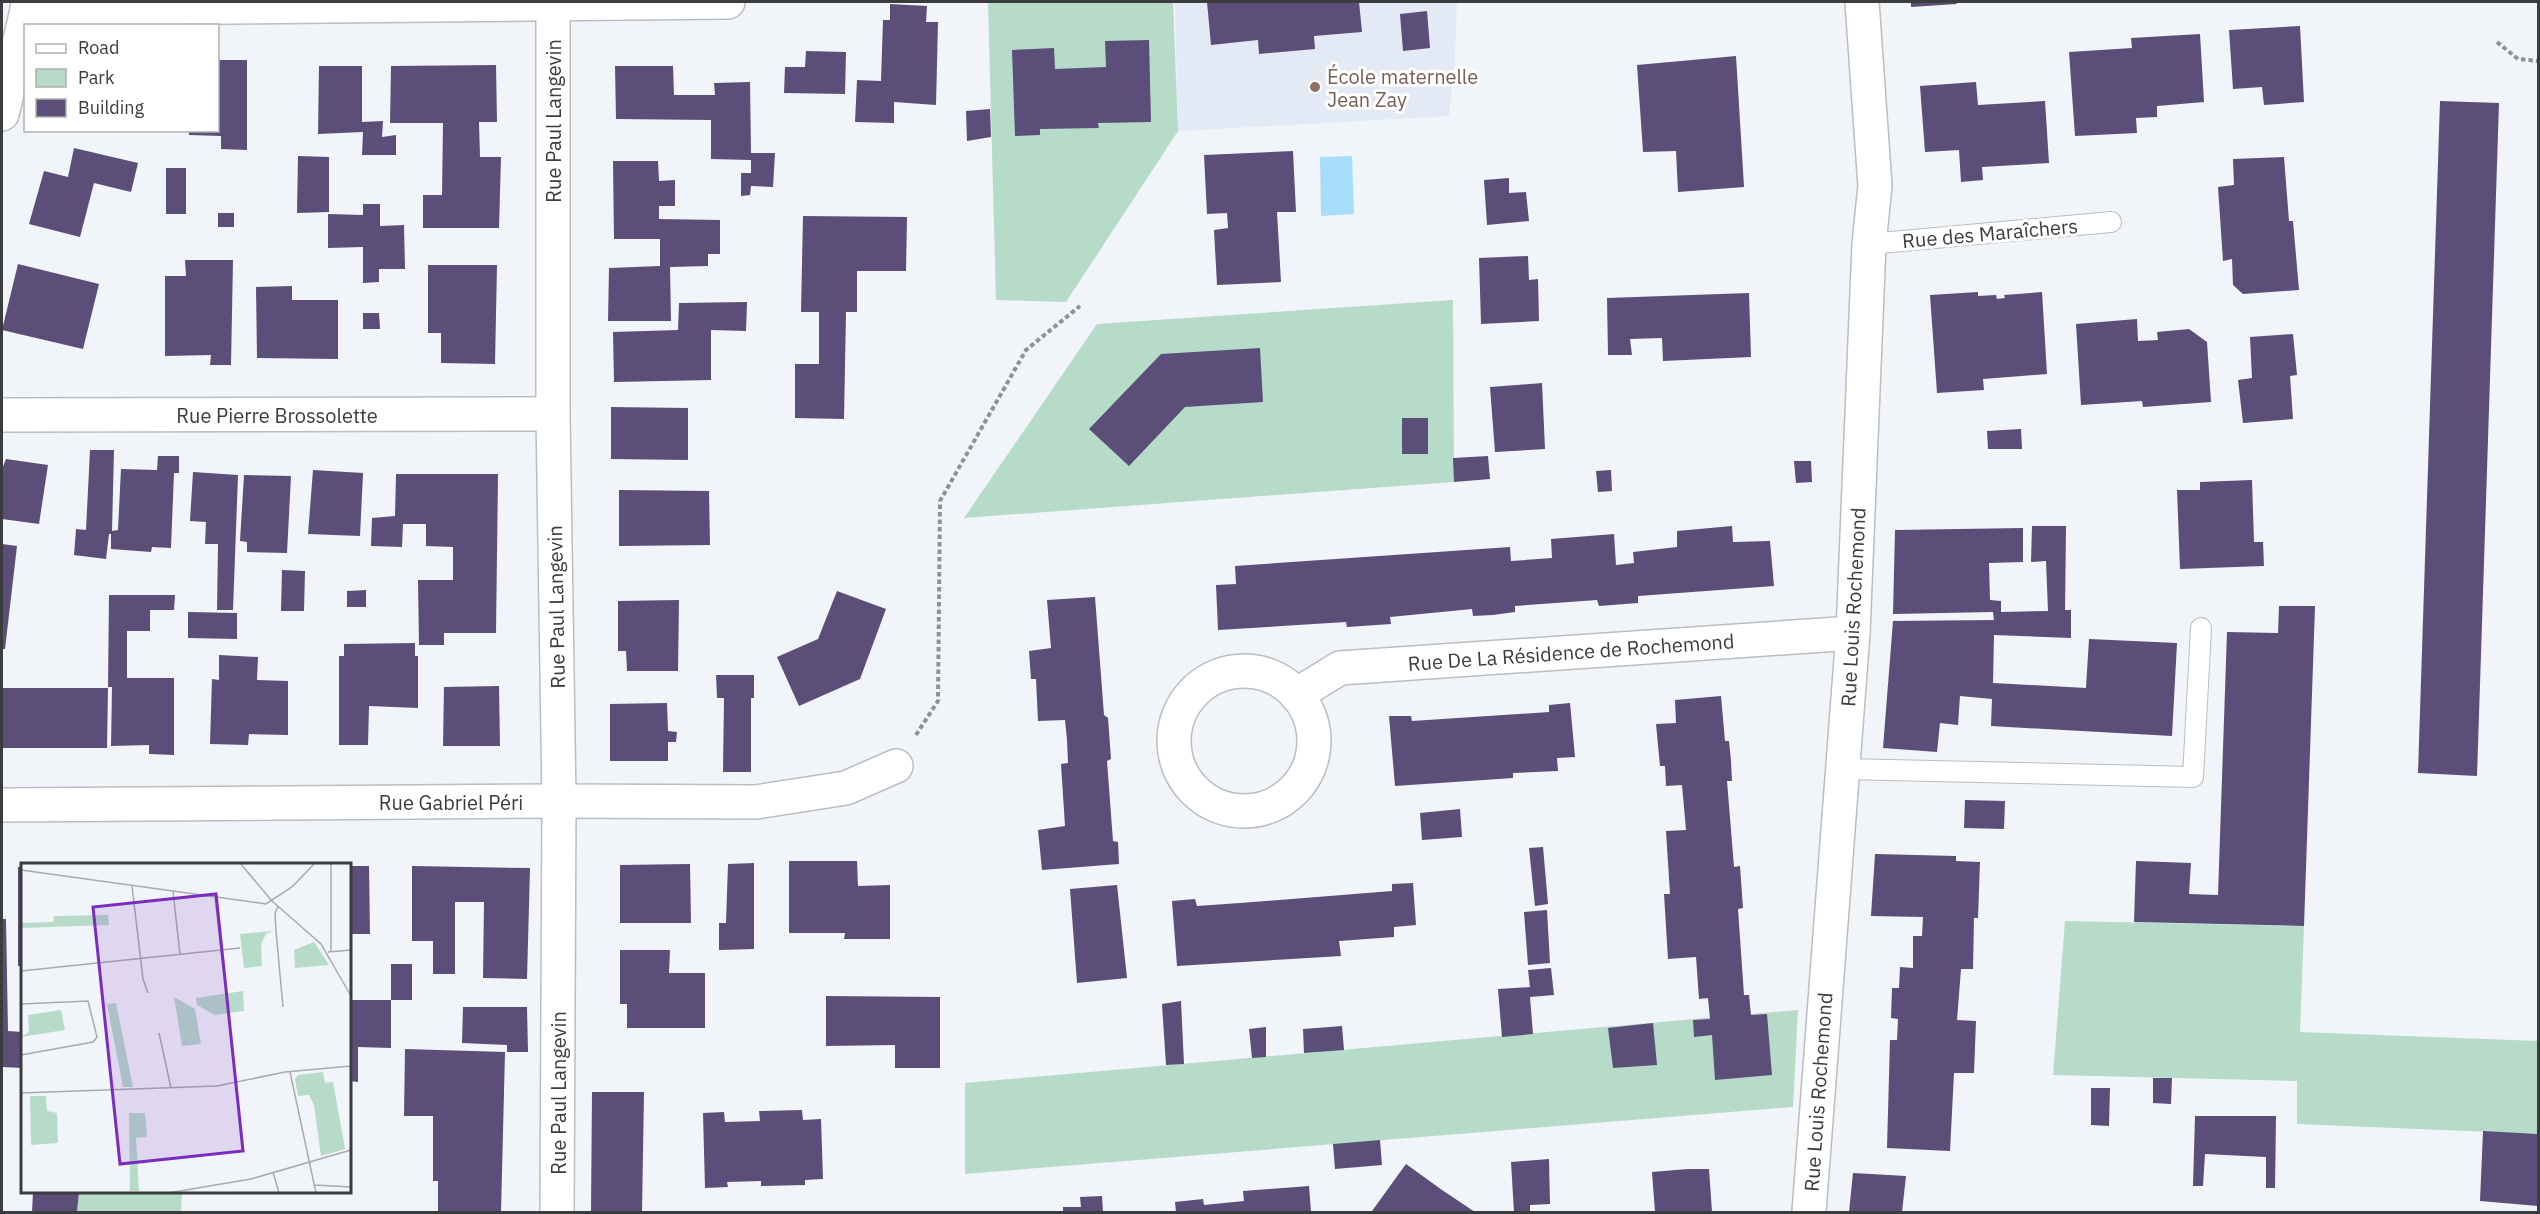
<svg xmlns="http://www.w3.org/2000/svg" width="2540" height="1214" viewBox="0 0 2540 1214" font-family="'IBM Plex Sans',sans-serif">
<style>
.built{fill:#e3e9f5}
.green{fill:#b6dbc9}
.water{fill:#a6ddfa}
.building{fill:#5b4e79}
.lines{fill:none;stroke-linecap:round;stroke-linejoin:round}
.lane-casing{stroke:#babdc2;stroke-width:22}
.street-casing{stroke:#babdc2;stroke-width:36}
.path{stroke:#8f9194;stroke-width:4;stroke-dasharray:4.5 3;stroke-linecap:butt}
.lane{stroke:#fff;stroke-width:20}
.street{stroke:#fff;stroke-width:33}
.education-dot{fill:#8d6e63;stroke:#fff;stroke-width:2}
.labels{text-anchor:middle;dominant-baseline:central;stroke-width:6;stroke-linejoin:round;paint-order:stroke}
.education-label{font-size:20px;fill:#785e54;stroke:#fff;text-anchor:start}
.street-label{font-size:20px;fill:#3a3c3d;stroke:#fff}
.inset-road{fill:none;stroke:#a8aaae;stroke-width:1.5}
.view{fill:#7b2cbf;fill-opacity:0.15;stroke:#7b2cbf;stroke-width:3}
.inset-edge{fill:none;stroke:#3a3c3d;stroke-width:3}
</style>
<rect width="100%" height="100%" fill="#f1f4f9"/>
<polygon class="built" points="1175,2 1457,2 1455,59 1449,116 1178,131"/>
<g class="green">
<polygon points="988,2 1173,2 1178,131 1066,302 996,300"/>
<polygon points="1453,300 1454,482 964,518 1097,324"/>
<polygon points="2065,921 2304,926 2300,1032 2538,1041 2538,1134 2297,1124 2297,1081 2053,1075"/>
<polygon points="1798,1010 1793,1107 965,1174 965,1083"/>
<polygon points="79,1192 182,1192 181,1212 77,1212"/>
</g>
<polygon class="water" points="1352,156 1354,214 1321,216 1320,157"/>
<g class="building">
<polygon points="1207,2 1359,2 1362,32 1314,36 1315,49 1259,54 1258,40 1211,45"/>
<polygon points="1911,2 1956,2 1957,4 1911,7"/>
<polygon points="890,4 927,6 926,22 938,22 936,105 894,102 894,123 855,122 857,80 881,81 883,20 890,20"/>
<polygon points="1427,11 1430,48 1403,51 1400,14"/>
<polygon points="2300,26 2304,102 2264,105 2262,87 2233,89 2229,30"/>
<polygon points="2200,34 2204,102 2157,106 2157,117 2136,118 2137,133 2075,136 2069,52 2132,48 2131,38"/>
<polygon points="1149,40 1151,122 1098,123 1099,128 1040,129 1040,135 1015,136 1012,50 1054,48 1055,69 1106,67 1105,41"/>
<polygon points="806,51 846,52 845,94 784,93 785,67 805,67"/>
<polygon points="1736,56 1744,187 1678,192 1676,151 1643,152 1637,65"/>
<polygon points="218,60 247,60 247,150 221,149 221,136 189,135 189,130 218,130"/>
<polygon points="496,65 497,122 479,122 480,157 501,157 499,228 423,228 423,195 442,195 443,123 390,123 391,66"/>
<polygon points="319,66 362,66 362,122 383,121 382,137 396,135 396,155 362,155 363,132 318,134"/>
<polygon points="615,66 673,66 674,95 715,95 714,83 750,82 751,153 775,153 773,187 751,186 750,195 741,196 741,173 751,173 751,160 711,159 711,120 616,119"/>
<polygon points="1976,82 1978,105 2045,101 2049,163 1982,167 1983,180 1961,182 1959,150 1925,152 1920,86"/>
<polygon points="2440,101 2499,103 2477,776 2418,773"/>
<polygon points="990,109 991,137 967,141 966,111"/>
<polygon points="74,148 138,163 131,192 94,183 80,237 29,224 44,171 68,177"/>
<polygon points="1293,151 1296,212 1277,212 1281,282 1217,285 1214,230 1228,228 1227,213 1207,214 1204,155"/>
<polygon points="298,156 329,157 329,212 297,213"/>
<polygon points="2284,157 2289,221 2293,221 2299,290 2243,294 2233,285 2232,259 2223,261 2218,187 2234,185 2233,159"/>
<polygon points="613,161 658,161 659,181 675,180 675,206 659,206 659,219 720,220 720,254 708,254 708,266 670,267 671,321 608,321 609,268 660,266 660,239 614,239"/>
<rect x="166" y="168" width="20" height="46"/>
<polygon points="1509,178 1509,193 1526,192 1529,221 1487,225 1484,180"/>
<polygon points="363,204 380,204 380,226 404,225 405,269 379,269 379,282 363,283 363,247 328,248 328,214 363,215"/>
<rect x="218" y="213" width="16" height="14"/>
<polygon points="803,216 907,217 906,271 857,271 857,312 846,312 844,419 795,418 795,364 819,364 819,312 801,312"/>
<polygon points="1528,256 1529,280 1538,279 1539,321 1481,324 1479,258"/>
<polygon points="185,260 233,260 231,365 210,365 211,355 165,356 165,276 186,276"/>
<polygon points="18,264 99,284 83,349 2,330"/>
<polygon points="428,265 497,265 495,364 441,363 441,333 428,333"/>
<polygon points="292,286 292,300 338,300 338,359 257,358 256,287"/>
<polygon points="1978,292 1978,296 1996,295 1997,299 2005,298 2004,295 2042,292 2047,374 1983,379 1984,390 1937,393 1930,295"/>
<polygon points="1749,293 1751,357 1663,361 1662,338 1630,339 1632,355 1608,355 1607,298"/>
<polygon points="747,302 746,331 711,330 711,380 614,382 613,332 678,330 679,303"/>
<polygon points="363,313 379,313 380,329 363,329"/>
<polygon points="2137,319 2138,341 2158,340 2157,332 2189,329 2207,342 2211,402 2143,407 2142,401 2081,405 2076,324"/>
<polygon points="2293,334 2297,375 2290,376 2293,419 2243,423 2238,380 2252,378 2250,337"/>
<polygon points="1260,348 1263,402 1185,407 1129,466 1089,429 1161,354"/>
<polygon points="1542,383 1545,449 1495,452 1490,387"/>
<polygon points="611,407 688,408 688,460 611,459"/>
<rect x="1402" y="418" width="26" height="36"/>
<polygon points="2021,429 2022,449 1988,449 1987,431"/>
<polygon points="90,450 114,450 112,531 118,530 121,469 157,470 158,456 179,456 179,473 174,473 171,548 152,547 151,552 111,549 111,534 109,534 106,559 74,555 76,529 86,530"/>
<polygon points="1488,456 1490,479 1454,482 1453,458"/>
<polygon points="6,459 48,465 39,524 2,519 2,469"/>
<polygon points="1794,461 1811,461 1812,482 1796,483"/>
<polygon points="313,470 363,473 360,536 308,534"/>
<polygon points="1611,470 1612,491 1598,492 1596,471"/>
<polygon points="193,472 238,475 233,610 217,610 218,544 205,544 206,522 190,521"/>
<polygon points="396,474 498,474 496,633 444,633 444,645 419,645 418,580 453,580 453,547 426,546 426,524 403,524 402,547 371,546 372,518 395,516"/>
<polygon points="244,475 291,476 287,553 247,552 247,542 240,541"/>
<polygon points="2252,480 2254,542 2263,542 2264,566 2180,569 2177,490 2200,490 2200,482"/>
<polygon points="619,490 709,491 710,545 619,546"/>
<polygon points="1732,526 1733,542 1770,541 1774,586 1638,596 1638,603 1599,606 1597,600 1515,606 1515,612 1493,615 1473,616 1472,609 1390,617 1391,624 1347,627 1346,622 1218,630 1216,585 1236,584 1235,566 1510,547 1511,561 1552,558 1551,539 1614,534 1616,565 1634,563 1633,552 1677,547 1677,531"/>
<polygon points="2032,526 2066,526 2065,610 2071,610 2071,638 1994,635 1993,683 2086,688 2089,639 2177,643 2172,736 1991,726 1992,699 1960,696 1958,725 1940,723 1937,752 1883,748 1893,621 1994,620 1993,612 1893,614 1895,530 2023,528 2023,562 1989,563 1990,600 2001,601 2001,612 2048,611 2046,561 2031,562"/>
<polygon points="2,544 17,546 5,649 2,649"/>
<polygon points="282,570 305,571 304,611 281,611"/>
<polygon points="366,590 366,607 347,607 347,591"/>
<polygon points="837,591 886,609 860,679 799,706 777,657 818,639"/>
<polygon points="109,595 175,595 174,610 150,610 150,631 127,631 127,678 174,678 174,755 149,754 149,745 111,746 112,687 108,687"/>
<polygon points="1095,597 1104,715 1108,718 1111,759 1107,761 1113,841 1118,842 1119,864 1042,870 1038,830 1065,826 1061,764 1068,763 1067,740 1065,720 1038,721 1036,679 1031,679 1029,651 1051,648 1047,600"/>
<polygon points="679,600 678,671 627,671 626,651 618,651 618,601"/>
<polygon points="2279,606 2315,606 2304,926 2134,922 2136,861 2191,863 2189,894 2218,895 2227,632 2278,633"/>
<polygon points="188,612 237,613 237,639 188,638"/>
<polygon points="415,643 415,656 418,656 418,708 369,706 368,745 339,745 339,656 344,656 344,644"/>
<polygon points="219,655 258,657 257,680 288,681 288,735 249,734 248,745 210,744 212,679 219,680"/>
<polygon points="716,675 754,675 754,698 751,698 751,772 723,772 724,698 717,698"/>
<polygon points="499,686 500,746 443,746 444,687"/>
<polygon points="2,688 108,688 107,748 2,748"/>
<polygon points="1721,696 1725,741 1729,741 1731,761 1732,781 1727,781 1734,867 1740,866 1743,908 1738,909 1744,995 1749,995 1751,1015 1767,1014 1772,1075 1715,1080 1712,1035 1694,1037 1693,1020 1710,1019 1708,998 1699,999 1696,957 1668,959 1664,894 1670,894 1666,831 1686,830 1682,785 1666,786 1665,766 1660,766 1656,724 1676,723 1675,700"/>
<polygon points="667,703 668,731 677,732 676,742 668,742 668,761 610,761 610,704"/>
<polygon points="1570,703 1575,757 1557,758 1558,771 1513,773 1513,778 1395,786 1389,716 1411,716 1412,721 1549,712 1549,705"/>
<polygon points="1965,800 2005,801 2004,829 1964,828"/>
<polygon points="1460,809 1462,837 1422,840 1420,813"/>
<polygon points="1543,847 1548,904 1535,906 1529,848"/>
<polygon points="1875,854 1956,856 1956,861 1980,862 1978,918 1974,918 1973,969 1961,969 1957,1020 1976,1021 1974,1073 1954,1073 1950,1151 1887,1148 1890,1040 1897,1040 1898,1019 1891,1018 1892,988 1899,988 1900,967 1913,968 1913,936 1922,936 1923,917 1871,916"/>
<polygon points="789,861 857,861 858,886 890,885 890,939 844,939 845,933 789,933"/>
<polygon points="754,863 754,949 719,950 719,923 726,923 728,864"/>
<polygon points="690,864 691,923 620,923 620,865"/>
<polygon points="350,866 369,866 370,934 350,934"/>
<polygon points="412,866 530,868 527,979 483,978 484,902 455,902 455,974 433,974 433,941 412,941"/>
<rect x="18" y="867" width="4" height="99"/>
<polygon points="1413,883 1416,925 1394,927 1394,937 1339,941 1341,956 1177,966 1172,901 1195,899 1197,906 1240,903 1392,891 1392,884"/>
<polygon points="1117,885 1127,978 1077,983 1070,889"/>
<polygon points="1547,910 1550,963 1528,965 1524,912"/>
<polygon points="2,919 6,919 8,1031 22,1032 22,1068 2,1067"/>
<polygon points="620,950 670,950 669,973 705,973 705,1028 627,1028 627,1004 620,1004"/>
<rect x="391" y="964" width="21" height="36"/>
<polygon points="1551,968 1554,995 1530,997 1533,1034 1502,1037 1498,989 1530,987 1528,970"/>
<polygon points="826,996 940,997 940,1068 895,1068 895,1045 826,1046"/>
<polygon points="350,1000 391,1000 391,1048 358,1047 358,1082 350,1081"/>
<polygon points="1181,1001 1184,1064 1166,1065 1162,1004"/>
<polygon points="463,1007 527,1007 528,1052 507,1052 507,1045 462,1043"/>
<polygon points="1653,1023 1657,1065 1613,1068 1608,1028"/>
<polygon points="1342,1026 1344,1050 1304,1053 1303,1029"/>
<polygon points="1266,1027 1266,1057 1252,1058 1249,1029"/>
<polygon points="405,1049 505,1052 501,1212 438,1212 438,1181 433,1181 433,1116 404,1116"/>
<polygon points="2153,1078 2172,1078 2171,1104 2153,1103"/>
<polygon points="2091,1088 2110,1088 2109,1126 2091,1125"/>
<polygon points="592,1092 644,1092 642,1212 591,1212"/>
<polygon points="802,1110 803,1120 821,1119 823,1179 805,1180 805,1185 761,1186 761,1181 727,1182 728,1187 705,1188 703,1113 724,1112 725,1122 760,1121 759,1111"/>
<polygon points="2195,1116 2276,1116 2275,1188 2266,1188 2266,1157 2205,1154 2203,1186 2193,1186"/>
<polygon points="2483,1131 2538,1134 2538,1206 2480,1201"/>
<polygon points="1380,1140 1382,1165 1335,1169 1333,1144"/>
<polygon points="1549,1159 1550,1204 1530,1205 1530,1212 1514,1212 1511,1162"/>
<polygon points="1406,1164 1442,1190 1475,1212 1374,1212 1372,1211"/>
<polygon points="1688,1169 1709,1169 1712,1212 1655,1212 1652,1172"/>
<polygon points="1853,1173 1906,1176 1902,1212 1849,1212"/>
<polygon points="1309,1186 1311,1212 1176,1212 1175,1202 1203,1199 1204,1205 1244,1201 1243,1191"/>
<polygon points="33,1192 79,1192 77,1212 32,1212"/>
<polygon points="1102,1196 1103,1212 1063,1212 1063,1207 1081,1207 1080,1197"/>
</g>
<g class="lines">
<g class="lane-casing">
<g id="lane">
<polyline points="1869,244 2111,222"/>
<polyline points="1843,769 2193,777 2201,628"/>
</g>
</g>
<g class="street-casing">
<g id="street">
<polyline points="553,2 553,414 559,801 557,1212"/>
<polyline points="27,9 728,2"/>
<polyline points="2,114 29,2"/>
<polyline points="2,415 553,414"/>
<circle cx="1244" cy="741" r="70"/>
<polyline points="1296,695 1340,668 1853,633"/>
<polyline points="2,805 559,801 756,802 846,788 896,766"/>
<polyline points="1809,1212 1853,633 1869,244 1875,186 1862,2"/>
</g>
</g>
<g class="path">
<polyline points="2497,42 2518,59 2538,61"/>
<polyline points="916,735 938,701 940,501 1026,350 1080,306"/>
</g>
<use href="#lane" class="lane"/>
<use href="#street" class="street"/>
</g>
<circle class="education-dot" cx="1315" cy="87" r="6"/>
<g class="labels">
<g class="education-label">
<text x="1327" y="76">École maternelle<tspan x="1327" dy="23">Jean Zay</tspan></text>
</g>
<g class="street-label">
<text transform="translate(553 121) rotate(-90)">Rue Paul Langevin</text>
<text transform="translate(1990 233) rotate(-5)">Rue des Maraîchers</text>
<text x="277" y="415">Rue Pierre Brossolette</text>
<text transform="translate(556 607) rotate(-91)">Rue Paul Langevin</text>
<text transform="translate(1853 607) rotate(-87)">Rue Louis Rochemond</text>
<text transform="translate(1571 652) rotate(-4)">Rue De La Résidence de Rochemond</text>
<text x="451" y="802">Rue Gabriel Péri</text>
<text transform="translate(1818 1092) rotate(-86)">Rue Louis Rochemond</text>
<text transform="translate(558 1093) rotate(-90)">Rue Paul Langevin</text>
</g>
</g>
<g transform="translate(21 863)">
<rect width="330" height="330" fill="#f1f4f9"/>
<path d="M87,52L88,62L0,65V60L32,59L33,53ZM252,68L245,71L240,81L241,103L223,105L219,71ZM293,79L308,102L274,105L273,87ZM222,128L223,148L194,152L176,142L175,135ZM153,134L174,146L180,181L161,183ZM95,140L112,224H102L86,141ZM40,147L44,167L0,174L8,169L7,152ZM302,209L304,220L312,219L324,286L300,293L293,242L288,232L277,233L274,216L277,212ZM9,233H25L26,248L36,250L37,280L10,282ZM108,250H124L126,274L115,275L118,328H109Z" fill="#b6dbc9"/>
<path class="inset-road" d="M219,0L251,38L300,81L330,133M0,7L245,41L271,24L294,0M111,23L122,116L127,130M152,28L159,92M194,34L202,105M257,44L254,50L255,68L262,144M310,88V0M307,89L330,87M0,108L219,85M0,141L67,138L76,174L72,179L0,192M138,170L150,225M269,209L295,330M0,230L196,223L264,209L330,203M252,309L258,330M293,322L330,324M147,330L230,316L330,287"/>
<path class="view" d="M195,31L222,288L99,301L72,44Z"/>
<rect width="330" height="330" class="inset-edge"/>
</g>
<rect width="2540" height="1214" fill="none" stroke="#3a3c3d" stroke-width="6"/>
<rect x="24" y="24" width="195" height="108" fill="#ffffff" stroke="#b0b1b1" stroke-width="1.5"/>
<rect x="36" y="44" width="30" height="9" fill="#ffffff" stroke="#b0b1b1" stroke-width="1.5"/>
<text x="78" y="54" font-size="18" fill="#3a3c3d">Road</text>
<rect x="36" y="69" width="30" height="18" fill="#b6dbc9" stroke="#b0b1b1" stroke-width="1.5"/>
<text x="78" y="84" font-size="18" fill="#3a3c3d">Park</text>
<rect x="36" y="99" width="30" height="18" fill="#5b4e79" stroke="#b0b1b1" stroke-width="1.5"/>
<text x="78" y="114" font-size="18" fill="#3a3c3d">Building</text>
</svg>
